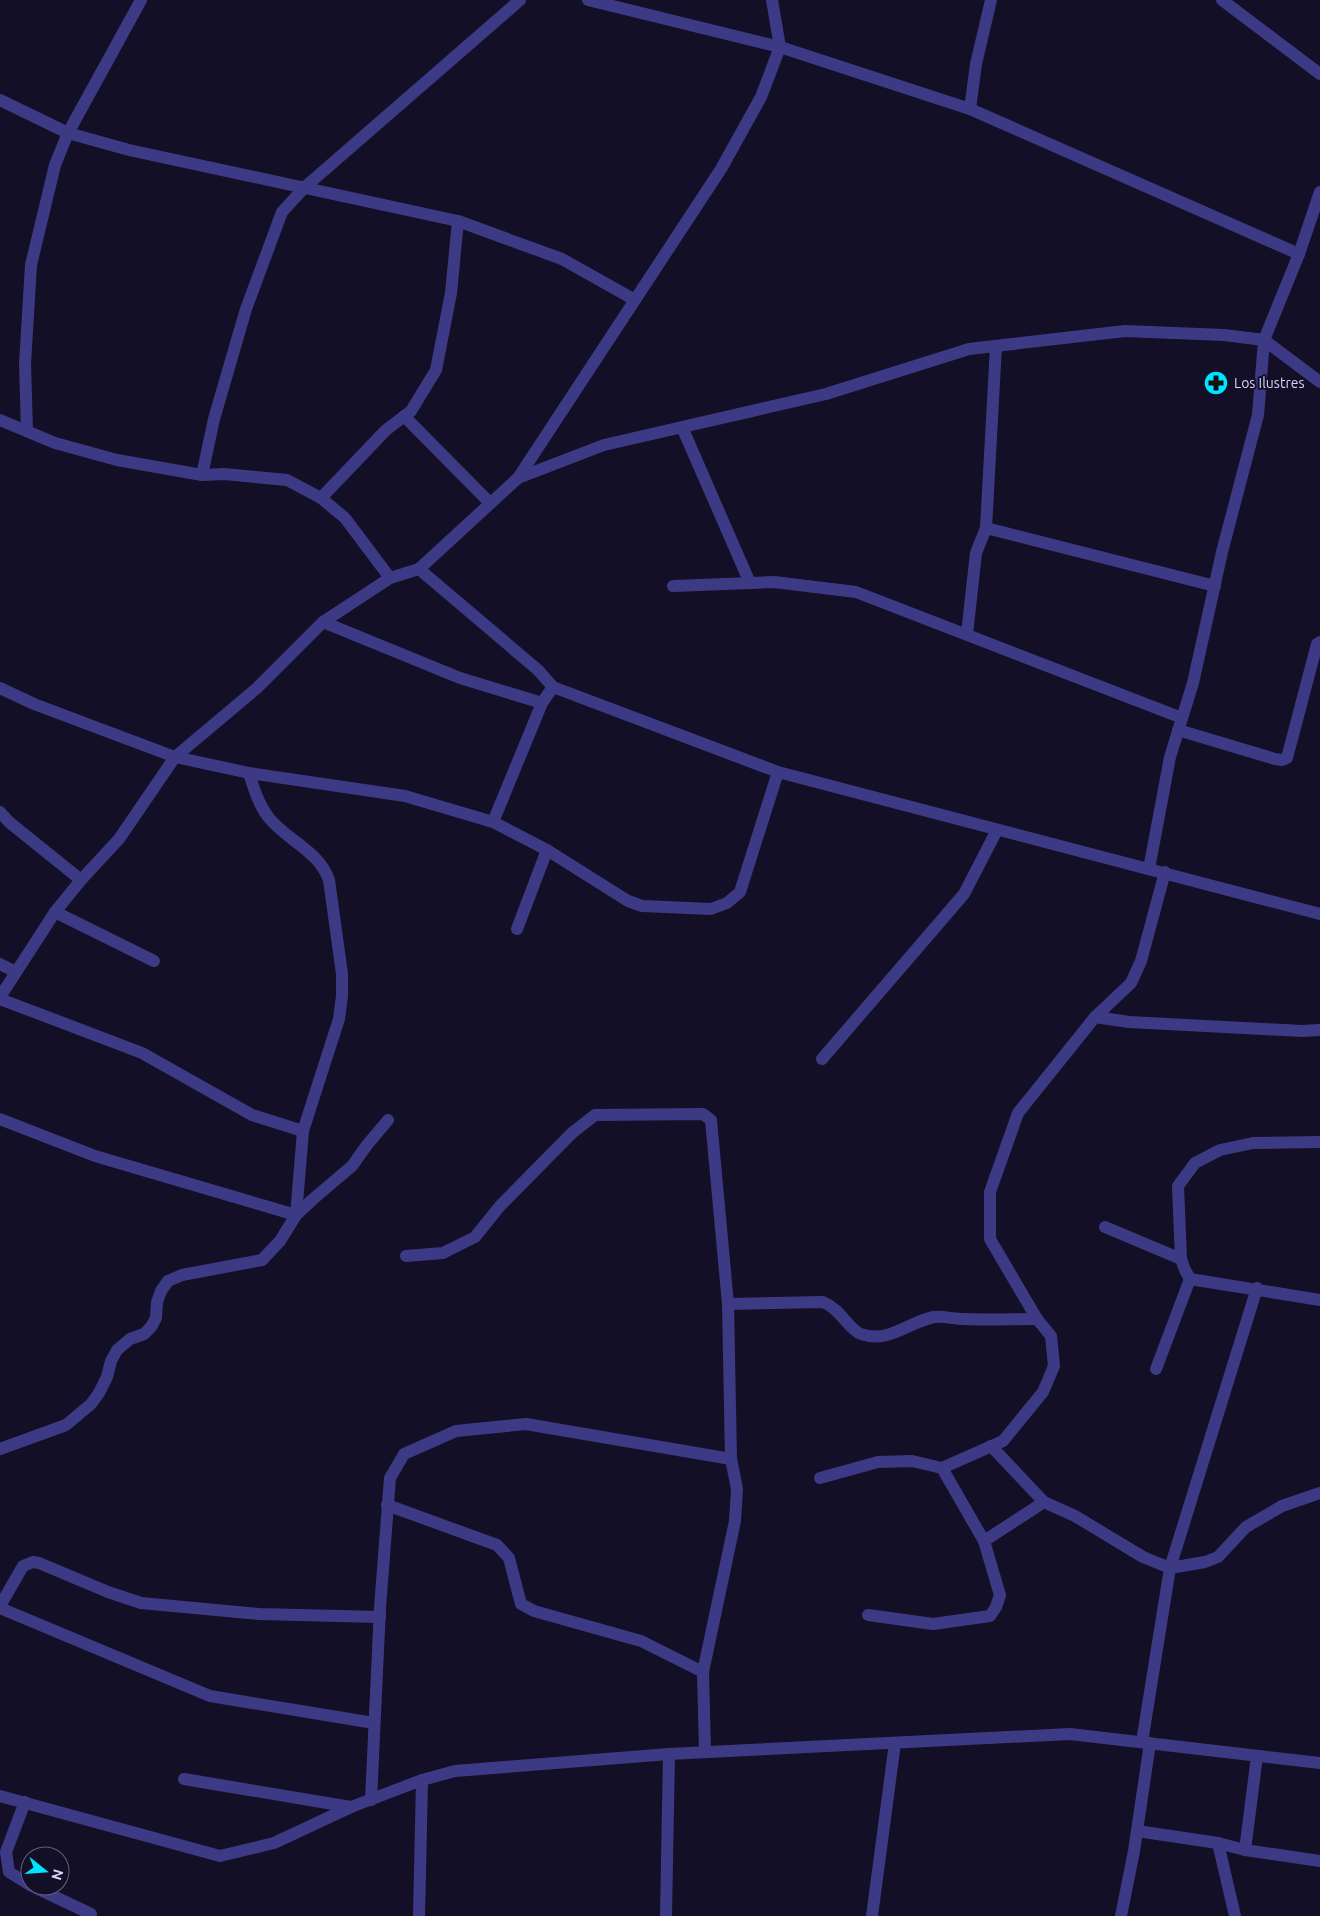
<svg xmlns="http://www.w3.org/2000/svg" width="1320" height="1916" viewBox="0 0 1320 1916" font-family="Ubuntu,sans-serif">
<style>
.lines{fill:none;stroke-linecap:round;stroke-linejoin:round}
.minor{stroke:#3d3a85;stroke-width:12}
.tertiary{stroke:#3d3a85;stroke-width:12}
.labels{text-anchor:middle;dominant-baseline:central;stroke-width:4;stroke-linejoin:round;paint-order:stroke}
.poi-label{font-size:14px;fill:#d9d4ff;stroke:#130f26;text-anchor:start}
</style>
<rect width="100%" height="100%" fill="#130f26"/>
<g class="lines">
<g class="minor">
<polyline points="588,0 780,47 970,109 1299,254"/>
<polyline points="1222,0 1320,74"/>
<polyline points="0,100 68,133 129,150 458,221 562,259 635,300"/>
<polyline points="970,109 976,64 991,0"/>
<polyline points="404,416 490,503"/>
<polyline points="0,420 55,443 117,460 202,475 224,474 287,480 321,498 345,518 390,578"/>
<polyline points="682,427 750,583"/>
<polyline points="27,431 25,364 31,265 55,165 68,133 141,0"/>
<polyline points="202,475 214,419 246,309 282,212 305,187 520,0"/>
<polyline points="518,478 604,445 826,394 969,349 1125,331 1224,335 1264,340 1320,382"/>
<polyline points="321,498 386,430 411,411 436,370 451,293 458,221"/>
<polyline points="986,528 1215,586"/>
<polyline points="419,569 538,670 553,687 778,772 1320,914"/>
<polyline points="673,586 774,582 856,592 1182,718"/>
<polyline points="323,622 460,678 542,703"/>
<polyline points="967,634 976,553 986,528 996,346"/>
<polyline points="0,688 34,704 175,757 249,773 405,796 493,822 547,850 628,901 642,906 711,909 727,903 740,892 778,772"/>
<polyline points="1178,730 1275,759 1282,760 1287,758 1317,644 1320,642"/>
<polyline points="0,812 9,822 81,880"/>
<polyline points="493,822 542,703 553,687"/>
<polyline points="1149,869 1170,757 1193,683 1222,552 1258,415 1264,340 1299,254 1320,192"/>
<polyline points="55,912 154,961"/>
<polyline points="517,929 547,850"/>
<polyline points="0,964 16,972"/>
<polyline points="0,997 55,912 81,880 119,839 175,757 257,688 323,622 390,578 419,569 518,478 721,169 761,97 780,47 772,0"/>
<polyline points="0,999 142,1053 252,1115 303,1131"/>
<polyline points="1095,1017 1129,1022 1302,1031 1320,1030"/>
<polyline points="822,1059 964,894 997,830"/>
<path d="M0,1119L95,1156L296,1215L303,1131L339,1019L342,996V974L329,880C319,851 288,841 270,819C259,806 254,789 249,773"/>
<polyline points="1320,1142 1253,1143 1220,1150 1195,1163 1178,1186 1181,1259 1185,1270 1190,1279 1320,1300"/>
<polyline points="1105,1227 1181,1259"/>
<polyline points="406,1256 443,1253 475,1237 500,1206 572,1133 595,1115 703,1114 711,1120 728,1304 731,1459 737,1489 735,1521 703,1672 705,1752"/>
<path d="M728,1304L823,1302C841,1309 848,1329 861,1334C888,1344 908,1322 934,1317C943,1316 954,1319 964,1319C988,1320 1013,1319 1037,1319"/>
<polyline points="1156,1369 1190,1279"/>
<polyline points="991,1446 1044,1502 1075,1516 1143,1557 1170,1568 1205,1562 1218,1557 1246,1527 1282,1506 1320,1493"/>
<polyline points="0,1449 66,1425 91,1404 99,1393 107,1377 111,1361 117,1350 130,1339 144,1334 151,1327 156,1318 157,1302 161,1291 168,1281 182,1275 262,1260 280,1241 296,1215 312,1200 352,1166 367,1145 388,1120"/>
<polyline points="942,1468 1003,1441 1043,1392 1054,1366 1051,1336 1037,1319 990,1239 990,1192 1018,1113 1095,1017 1131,983 1141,961 1165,872"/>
<polyline points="820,1478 878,1462 912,1461 942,1468 984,1541 1000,1595 996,1607 990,1616 933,1624 868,1615"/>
<polyline points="387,1505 497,1545 509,1558 521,1604 534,1611 641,1641 703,1672"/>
<polyline points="984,1541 1044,1502"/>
<polyline points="0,1606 23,1566 33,1562 39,1563 108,1592 141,1603 259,1614 380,1617"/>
<polyline points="0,1608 210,1696 374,1723"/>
<polyline points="1142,1742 1170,1568 1257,1288"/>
<polyline points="184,1779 351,1807"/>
<polyline points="371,1800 380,1608 390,1478 404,1454 456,1431 526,1424 731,1459"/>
<polyline points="25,1802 6,1852 9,1872 30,1885"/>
<polyline points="1137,1831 1218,1843 1245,1850 1320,1861"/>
<polyline points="1218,1843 1235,1916"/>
<polyline points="1245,1850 1257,1756"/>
<polyline points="32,1886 91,1914"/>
<polyline points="419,1916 422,1780"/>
<polyline points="666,1916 669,1754"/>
<polyline points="872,1916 895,1743"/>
<polyline points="1121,1916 1134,1851 1150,1743"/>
</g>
<polyline class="tertiary" points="0,1796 220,1856 274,1843 351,1807 422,1780 455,1771 669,1754 1070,1734 1320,1763"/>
</g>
<defs>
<g id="pharmacy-disc" transform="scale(1.25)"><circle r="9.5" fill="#00e5ff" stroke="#130f26"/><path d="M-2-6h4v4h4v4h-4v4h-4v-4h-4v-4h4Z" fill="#111"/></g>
</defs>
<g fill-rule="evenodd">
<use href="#pharmacy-disc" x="1216" y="383"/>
</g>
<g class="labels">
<g class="poi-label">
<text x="1234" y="383">Los Ilustres</text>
</g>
</g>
<g transform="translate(45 1871) rotate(107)"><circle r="24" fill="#130f26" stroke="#625e7d"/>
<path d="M0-4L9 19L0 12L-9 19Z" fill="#00e5ff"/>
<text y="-8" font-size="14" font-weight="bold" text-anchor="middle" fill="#d9d4ff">N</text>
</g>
</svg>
